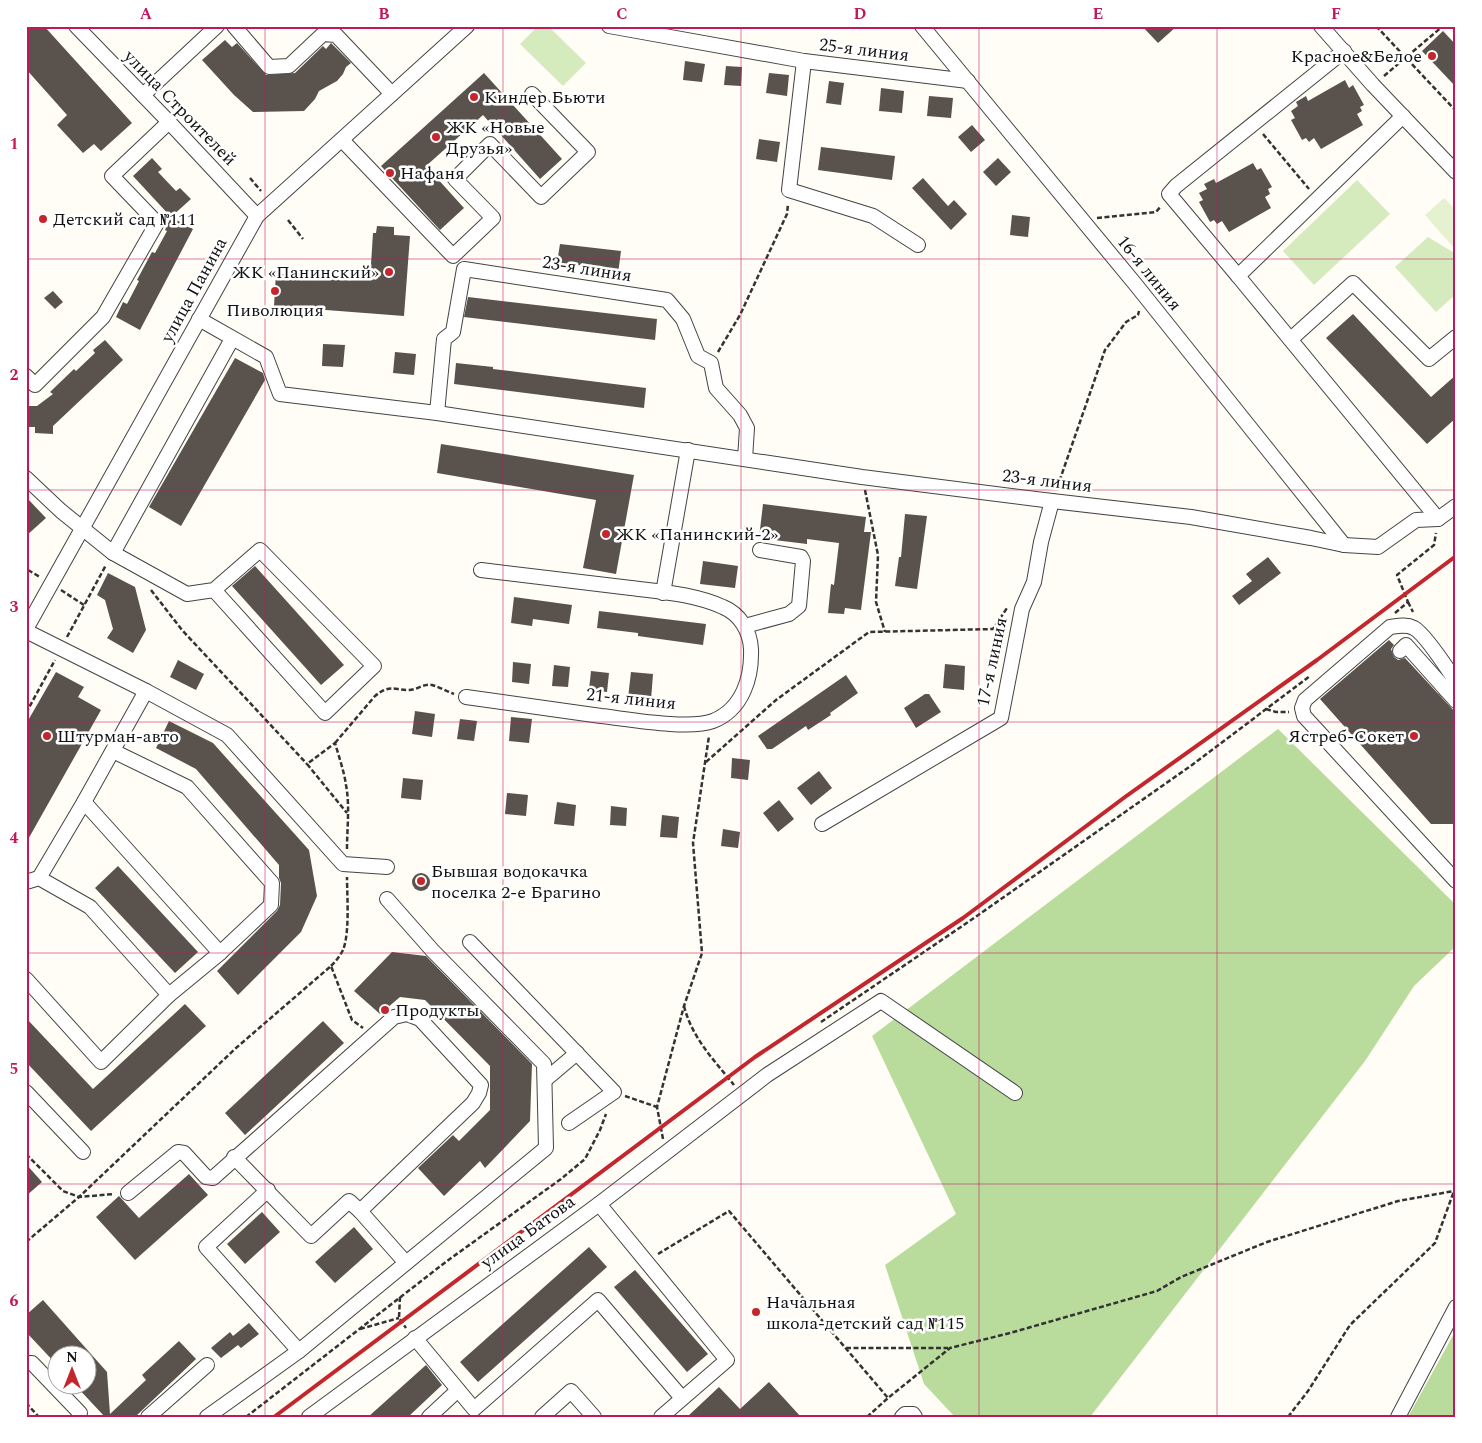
<svg xmlns="http://www.w3.org/2000/svg" width="1482" height="1443" viewBox="0 0 1482 1443" font-family="Spectral,serif">
<style>
.green{fill:#d5ebbd}
.forest{fill:#b9dc9c}
.pitch{fill:#e6f2cf}
.building{fill:#5a524d}
.lines{fill:none;stroke-linecap:round;stroke-linejoin:round}
.minor-casing{stroke:#444;stroke-width:16}
.path{stroke:#333;stroke-width:2.5;stroke-dasharray:5 2.5;stroke-linecap:butt}
.minor{stroke:#fff;stroke-width:14}
.rail{stroke:#c4262e;stroke-width:4}
.grid{fill:none;stroke:#c2185b;stroke-width:1;stroke-opacity:0.55}
.poi-dot{fill:#c4262e;stroke:#fff;stroke-width:2}
.labels{text-anchor:middle;dominant-baseline:central;stroke-width:5;stroke-linejoin:round;paint-order:stroke}
.street-label{font-size:18px;fill:#111;stroke:#fff}
.poi-label{font-size:18px;fill:#111;stroke:#fff;text-anchor:start}
.neatline{fill:none;stroke:#c2185b;stroke-width:2}
.grid-label{font-size:16px;text-anchor:middle;font-weight:bold;fill:#c2185b}
</style>
<rect width="100%" height="100%" fill="#fffdf5"/>
<g class="green">
<polygon points="538,26 548,26 586,63 563,86 520,44"/>
<polygon points="1357,180 1390,214 1314,285 1283,251"/>
<polygon points="1428,237 1456,254 1456,294 1436,312 1395,267"/>
</g>
<g class="forest">
<polygon points="1278,729 1456,905 1456,946 1414,986 1365,1061 1090,1417 955,1417 924,1384 885,1265 956,1214 872,1036"/>
<polygon points="1456,1330 1456,1417 1408,1417"/>
</g>
<polygon class="pitch" points="1444,198 1456,210 1456,246 1454,248 1425,215"/>
<g class="building">
<polygon points="26,26 44,26 132,123 101,151 94,144 83,153 57,125 67,115 26,69"/>
<polygon points="1142,26 1177,26 1158,43"/>
<polygon points="1443,31 1456,45 1456,87 1422,51"/>
<polygon points="225,40 232,47 237,43 266,75 295,73 323,46 326,49 331,43 351,63 346,67 343,74 337,81 319,91 315,99 304,111 253,112 234,95 202,60"/>
<polygon points="685,61 705,64 702,82 683,80"/>
<polygon points="726,66 742,67 741,86 724,85"/>
<polygon points="484,73 562,159 540,179 483,115 426,166 464,208 440,230 381,166"/>
<polygon points="769,73 789,75 787,96 766,93"/>
<polygon points="1345,80 1349,88 1353,85 1364,105 1360,107 1362,111 1357,114 1363,125 1321,149 1314,138 1309,142 1306,138 1302,140 1291,120 1295,118 1291,111 1298,106 1296,102 1306,96 1308,101"/>
<polygon points="829,81 844,83 841,105 826,103"/>
<polygon points="881,88 904,91 902,113 879,111"/>
<polygon points="929,96 953,98 951,118 927,116"/>
<polygon points="972,125 985,140 971,152 958,137"/>
<polygon points="759,139 780,142 777,162 756,159"/>
<polygon points="821,147 895,156 892,180 818,170"/>
<polygon points="152,158 162,169 158,172 176,191 180,188 191,199 171,217 133,176"/>
<polygon points="998,158 1011,172 996,186 983,172"/>
<polygon points="1253,163 1257,170 1261,168 1272,187 1268,189 1270,194 1265,197 1271,208 1229,232 1222,221 1217,224 1214,220 1210,222 1199,202 1203,200 1199,193 1207,189 1204,184 1214,179 1216,183"/>
<polygon points="923,178 948,206 954,200 967,214 951,230 912,188"/>
<polygon points="1012,215 1030,217 1028,237 1010,235"/>
<polygon points="171,217 193,229 140,330 116,317 123,302 127,304 139,281 137,280 152,252 155,253 167,231 165,230"/>
<polygon points="377,226 394,227 394,235 410,236 404,316 274,306 276,273 292,275 292,269 308,270 308,276 370,280 373,233 376,233"/>
<polygon points="560,244 621,251 618,274 596,271 597,267 557,263"/>
<polygon points="53,291 63,302 55,309 44,298"/>
<polygon points="468,297 657,319 655,340 464,317"/>
<polygon points="1353,314 1431,397 1456,375 1456,418 1427,444 1326,338"/>
<polygon points="105,340 123,360 53,426 53,434 35,433 35,427 26,427 26,406 37,406 53,394 50,392 74,369 76,371 95,353 93,350"/>
<polygon points="323,344 345,345 343,367 322,366"/>
<polygon points="395,352 416,354 414,375 393,373"/>
<polygon points="235,358 263,373 265,380 181,526 149,507"/>
<polygon points="456,363 493,367 493,369 646,388 644,408 454,384"/>
<polygon points="441,444 634,475 616,574 583,568 596,500 437,473"/>
<polygon points="26,497 46,518 26,536"/>
<polygon points="763,504 866,517 864,532 871,532 861,610 845,608 844,614 828,613 831,584 834,585 839,543 807,539 807,544 759,538"/>
<polygon points="905,514 927,516 917,589 895,586 899,557 901,557"/>
<polygon points="1268,557 1281,573 1239,605 1232,596 1252,581 1246,574"/>
<polygon points="703,561 738,566 735,588 700,584"/>
<polygon points="255,566 344,665 321,685 232,586"/>
<polygon points="108,573 135,587 146,630 133,653 107,638 113,629 105,600 97,595"/>
<polygon points="514,597 572,605 569,624 533,619 532,626 511,623"/>
<polygon points="599,611 706,624 703,645 638,636 638,633 597,628"/>
<polygon points="1389,640 1394,645 1391,649 1394,657 1398,660 1405,658 1456,713 1456,824 1431,824 1320,699"/>
<polygon points="178,660 204,674 196,690 170,677"/>
<polygon points="513,662 531,664 529,684 512,682"/>
<polygon points="945,664 965,666 964,690 943,688"/>
<polygon points="554,665 570,667 568,687 552,686"/>
<polygon points="591,671 609,673 607,692 589,690"/>
<polygon points="56,672 84,687 78,697 101,710 26,843 26,724"/>
<polygon points="631,672 653,674 651,700 628,698"/>
<polygon points="846,675 858,693 830,713 831,715 808,730 806,726 772,749 767,749 758,736"/>
<polygon points="925,694 929,694 941,712 916,728 904,708"/>
<polygon points="415,711 435,714 432,737 412,734"/>
<polygon points="511,717 532,719 529,743 509,741"/>
<polygon points="460,719 477,721 474,741 457,739"/>
<polygon points="169,721 213,743 309,850 317,896 301,932 238,995 217,971 277,911 280,905 281,883 279,878 279,865 196,769 156,748"/>
<polygon points="732,758 750,760 748,780 731,778"/>
<polygon points="819,771 832,788 811,805 797,788"/>
<polygon points="403,778 423,780 421,800 401,798"/>
<polygon points="507,793 528,795 526,816 505,814"/>
<polygon points="779,800 794,819 778,832 763,813"/>
<polygon points="557,802 576,805 574,826 554,824"/>
<polygon points="611,806 627,808 626,826 610,825"/>
<polygon points="662,815 679,817 677,838 660,837"/>
<polygon points="723,829 740,832 738,848 721,846"/>
<polygon points="118,866 198,952 175,973 95,888"/>
<circle cx="421" cy="882" r="9"/>
<polygon points="392,952 426,956 532,1064 530,1121 485,1168 480,1161 444,1196 418,1168 453,1135 459,1141 490,1110 490,1066 425,1000 400,997 380,1014 354,991"/>
<polygon points="185,1004 206,1026 91,1131 26,1062 26,1018 93,1089"/>
<polygon points="323,1021 344,1043 245,1135 225,1113"/>
<polygon points="26,1164 42,1182 26,1196"/>
<polygon points="189,1174 208,1195 135,1260 96,1217 119,1196 139,1218"/>
<polygon points="262,1212 280,1232 245,1264 227,1244"/>
<polygon points="354,1227 373,1249 335,1283 315,1262"/>
<polygon points="589,1247 607,1267 478,1382 460,1362"/>
<polygon points="635,1270 708,1354 687,1372 614,1287"/>
<polygon points="43,1300 107,1372 110,1414 146,1380 142,1375 179,1341 196,1359 135,1417 105,1417 76,1386 88,1386 88,1356 58,1356 58,1366 26,1332 26,1315"/>
<polygon points="249,1323 259,1334 241,1348 238,1345 221,1358 211,1348 230,1332 233,1336"/>
<polygon points="426,1365 442,1385 408,1417 368,1417"/>
<polygon points="769,1382 801,1417 687,1417 719,1387 740,1409"/>
</g>
<g class="lines">
<g class="minor-casing">
<g id="minor">
<polyline points="76,26 169,122 257,216"/>
<polyline points="234,26 269,67 289,66 323,34 336,35 392,94"/>
<polyline points="609,26 804,61 968,81"/>
<polyline points="922,26 1136,285 1344,545"/>
<polyline points="1321,26 1373,85 1456,172"/>
<polyline points="804,61 789,190 873,216 918,245"/>
<polyline points="143,95 217,26"/>
<polyline points="1403,116 1238,276 1438,519"/>
<polyline points="342,140 453,256 493,218 455,179 490,144 541,197 588,152 532,94"/>
<polyline points="1238,276 1169,194 1176,186 1344,51"/>
<polyline points="199,319 266,357 280,394 437,413 862,477 1052,501 1191,517 1311,538 1344,545 1378,547 1416,520 1438,519 1456,506"/>
<polyline points="1291,339 1353,283 1429,359 1456,337"/>
<polyline points="26,376 35,385 103,317 157,223 112,176 169,122"/>
<polyline points="437,413 444,339 453,332 464,269 667,300 683,319 698,356 711,363 716,388 740,415 747,428 745,459"/>
<polyline points="26,478 61,511 113,553 187,594 214,590 260,550 374,666 325,713 214,590"/>
<polyline points="113,553 232,339"/>
<polyline points="663,593 688,450"/>
<polyline points="745,626 789,614 799,606 803,561 801,557 760,550"/>
<polyline points="26,629 257,216 467,26"/>
<polyline points="26,631 146,691 227,735 343,864 387,867"/>
<polyline points="1400,651 1406,645 1456,701"/>
<path d="M1446,690L1455,680C1447,668 1425,634 1414,628C1406,624 1398,626 1390,627L1305,700L1302,708L1304,716L1456,881"/>
<path d="M466,697C511,703 556,710 601,716C628,719 689,730 713,721C743,709 752,677 751,649C750,631 740,614 723,607C694,594 662,592 631,588C581,582 531,576 481,570"/>
<polyline points="84,802 220,953 271,905 272,883 187,787 113,751"/>
<polyline points="822,824 1001,718 1022,609 1034,582 1041,542 1052,501"/>
<polyline points="39,878 84,802 146,691"/>
<polyline points="26,882 39,878 90,907 169,995 101,1062 26,979"/>
<polyline points="470,942 614,1092 569,1123"/>
<polyline points="169,995 220,953"/>
<polyline points="545,1080 577,1053"/>
<polyline points="26,1092 83,1152"/>
<polyline points="234,1157 311,1236 349,1201 360,1211"/>
<polyline points="268,1190 206,1247 299,1351"/>
<polyline points="128,1193 178,1152 184,1153 206,1177 213,1178 394,1017 407,1014 420,1019 481,1085 479,1093 473,1103 360,1211 406,1263"/>
<polyline points="599,1204 727,1360 661,1417"/>
<polyline points="415,1338 474,1409 598,1300 682,1398"/>
<polyline points="26,1363 32,1363 80,1413"/>
<polyline points="148,1417 207,1365"/>
<polyline points="207,1417 299,1351 546,1148 544,1064 432,950 387,899"/>
<polyline points="309,1417 599,1204 767,1075 881,1001 1015,1093"/>
<polyline points="429,1417 458,1390"/>
<polyline points="542,1417 571,1391 594,1417"/>
<polyline points="902,1417 905,1414 913,1414 915,1417"/>
<polyline points="1398,1417 1456,1307"/>
</g>
</g>
<g class="path">
<polyline points="1376,26 1456,111"/>
<polyline points="1384,76 1443,26"/>
<polyline points="1263,134 1309,189"/>
<polyline points="250,178 261,191"/>
<polyline points="1097,218 1156,212 1161,206"/>
<polyline points="288,220 303,239"/>
<polyline points="718,352 740,315 787,214 788,204"/>
<polyline points="1057,488 1105,350 1126,322 1138,315 1139,311"/>
<polyline points="865,490 878,555 876,602 885,632"/>
<polyline points="28,570 40,577"/>
<polyline points="61,590 84,605"/>
<polyline points="151,590 182,630 307,764"/>
<polyline points="1408,602 1413,612"/>
<polyline points="1395,613 1408,602 1397,575 1434,545 1436,533"/>
<polyline points="67,637 106,565"/>
<polyline points="1266,709 1276,712 1289,712"/>
<polyline points="26,713 55,660"/>
<path d="M335,743L375,696C390,684 393,690 409,690C417,690 424,683 432,685C439,687 446,691 454,694"/>
<polyline points="706,762 776,700 869,632 993,629 1007,608"/>
<path d="M347,849C347,828 350,806 346,785C344,771 339,757 335,743L307,764L347,813"/>
<path d="M331,966C336,961 340,956 343,950C350,932 347,896 347,877"/>
<path d="M684,1006C692,1038 714,1060 734,1085"/>
<polyline points="821,1022 974,918 1192,765 1310,676"/>
<polyline points="625,1096 657,1107"/>
<polyline points="663,1139 657,1107 684,1006 702,953 693,843 709,736"/>
<polyline points="26,1154 63,1191 79,1197 114,1194"/>
<polyline points="26,1242 79,1197 236,1048 331,966 352,1020 363,1028"/>
<polyline points="658,1254 729,1211 888,1398 950,1348 1010,1333 1157,1291 1181,1277 1267,1242 1398,1201 1454,1191"/>
<polyline points="400,1297 399,1318 406,1328"/>
<polyline points="360,1329 399,1318"/>
<polyline points="846,1348 948,1348"/>
<polyline points="26,1403 39,1417"/>
<polyline points="246,1417 447,1261 561,1179 585,1159 600,1130 606,1114"/>
<polyline points="867,1417 888,1398"/>
<polyline points="1288,1417 1308,1391 1350,1325 1435,1243 1454,1191 1456,1191"/>
</g>
<use href="#minor" class="minor"/>
<polyline class="rail" points="274,1417 755,1057 963,918 1125,797 1317,660 1456,556"/>
</g>
<path class="grid" d="M265,26V1417M503,26V1417M741,26V1417M979,26V1417M1217,26V1417M26,259H1456M26,490H1456M26,722H1456M26,953H1456M26,1184H1456"/>
<g class="poi-dot">
<circle cx="1432" cy="56" r="5"/>
<circle cx="474" cy="97" r="5"/>
<circle cx="436" cy="137" r="5"/>
<circle cx="390" cy="173" r="5"/>
<circle cx="43" cy="219" r="5"/>
<circle cx="389" cy="272" r="5"/>
<circle cx="275" cy="291" r="5"/>
<circle cx="606" cy="534" r="5"/>
<circle cx="47" cy="736" r="5"/>
<circle cx="1414" cy="736" r="5"/>
<circle cx="421" cy="881" r="5"/>
<circle cx="385" cy="1010" r="5"/>
<circle cx="756" cy="1312" r="5"/>
</g>
<g class="labels">
<g class="street-label">
<text transform="translate(864 50) rotate(7)">25-я линия</text>
<text transform="translate(180 108) rotate(46)">улица Строителей</text>
<text transform="translate(587 269) rotate(9)">23-я линия</text>
<text transform="translate(1149 273) rotate(51)">16-я линия</text>
<text transform="translate(194 290) rotate(-61)">улица Панина</text>
<text transform="translate(1047 481) rotate(7)">23-я линия</text>
<text transform="translate(992 662) rotate(-78)">17-я линия</text>
<text transform="translate(631 699) rotate(6)">21-я линия</text>
<text transform="translate(528 1232) rotate(-36)">улица Батова</text>
</g>
<g class="poi-label">
<text x="1422" y="56" text-anchor="end">Красное&amp;Белое</text>
<text x="484" y="97">Киндер Бьюти</text>
<text x="446" y="127">ЖК «Новые<tspan x="446" dy="21">Друзья»</tspan></text>
<text x="400" y="173">Нафаня</text>
<text x="53" y="219">Детский сад №111</text>
<text x="379" y="272" text-anchor="end">ЖК «Панинский»</text>
<text x="275" y="310" text-anchor="middle">Пиволюция</text>
<text x="616" y="534">ЖК «Панинский-2»</text>
<text x="57" y="736">Штурман-авто</text>
<text x="1404" y="736" text-anchor="end">Ястреб-Сокет</text>
<text x="431" y="871">Бывшая водокачка<tspan x="431" dy="21">поселка 2-е Брагино</tspan></text>
<text x="395" y="1010">Продукты</text>
<text x="766" y="1302">Начальная<tspan x="766" dy="21">школа-детский сад №115</tspan></text>
</g>
</g>
<rect width="1482" height="1443" fill="none" stroke="#ffffff" stroke-width="55"/>
<g transform="translate(72 1370)"><circle r="24" fill="#ffffff" stroke="#a0a0a0"/>
<path d="M0-4L9 19L0 12L-9 19Z" fill="#c4262e"/>
<text y="-8" font-size="14" font-weight="bold" text-anchor="middle" fill="#111111">N</text>
</g>
<rect x="28" y="28" width="1426" height="1388" class="neatline"/>
<g class="grid-label">
<text x="146" y="19">A</text>
<text x="384" y="19">B</text>
<text x="622" y="19">C</text>
<text x="860" y="19">D</text>
<text x="1098" y="19">E</text>
<text x="1336" y="19">F</text>
<text x="14" y="149">1</text>
<text x="14" y="380">2</text>
<text x="14" y="612">3</text>
<text x="14" y="843">4</text>
<text x="14" y="1074">5</text>
<text x="14" y="1306">6</text>
</g>
</svg>
